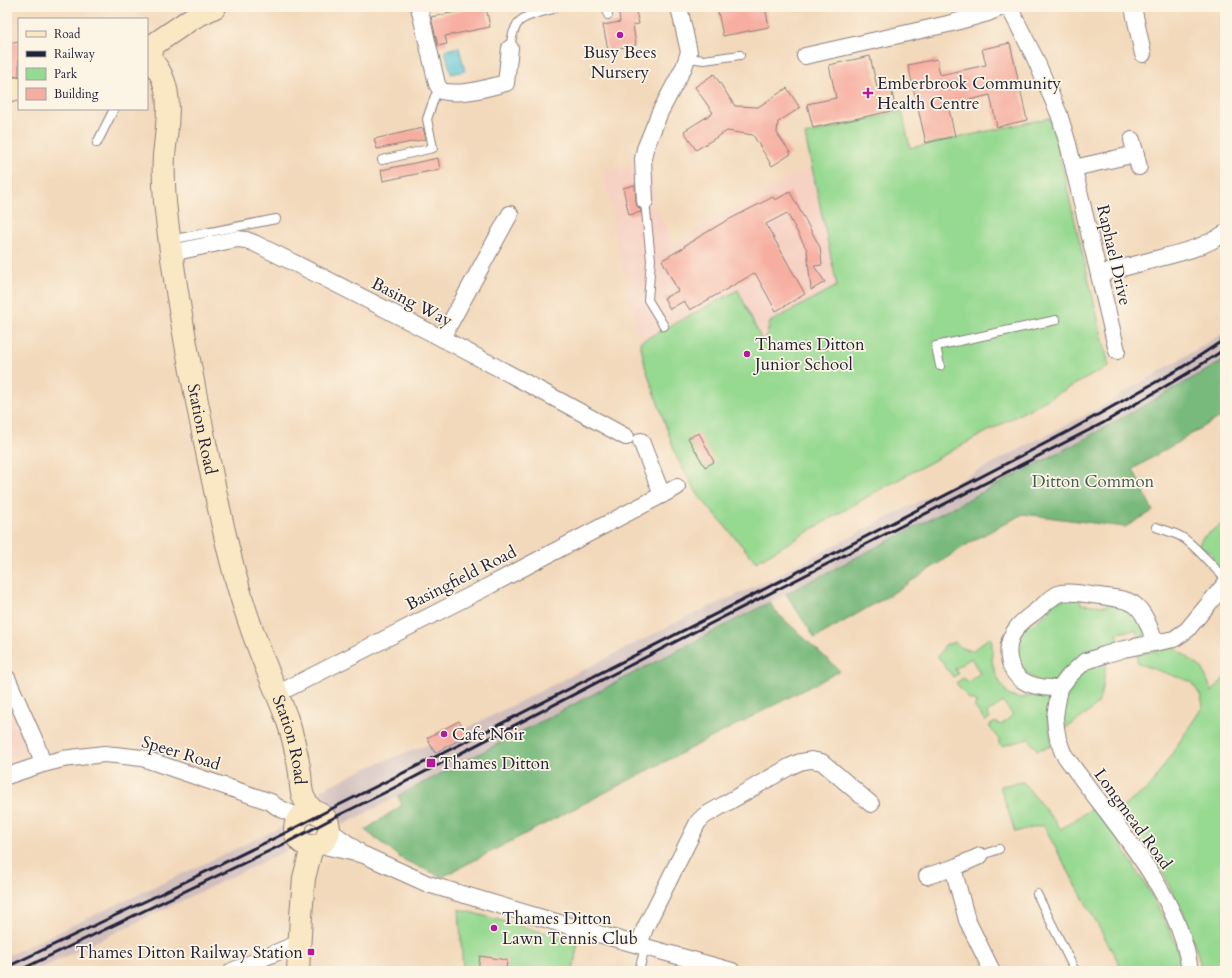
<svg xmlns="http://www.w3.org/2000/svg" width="1232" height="978" viewBox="0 0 1232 978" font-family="Cardo,serif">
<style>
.built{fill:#f6d2c4}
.industrial{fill:#d1bfbe}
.green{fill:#96d991;stroke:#5c7e66}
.forest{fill:#78b97b;stroke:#4d6e5b}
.water{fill:#5bc5d6;stroke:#3e7488}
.building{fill:#f6aea0}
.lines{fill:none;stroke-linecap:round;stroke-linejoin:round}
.lane-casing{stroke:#8a7e7b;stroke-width:10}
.street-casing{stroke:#8a7e7b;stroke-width:18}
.secondary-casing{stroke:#8a7e7b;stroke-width:24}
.lane{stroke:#fff;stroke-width:8}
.street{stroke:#fff;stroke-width:16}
.secondary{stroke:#fae7c3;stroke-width:22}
.rail{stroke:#22223b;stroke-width:3}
.poi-dot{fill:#b5179e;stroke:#fcf5e5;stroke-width:1.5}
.labels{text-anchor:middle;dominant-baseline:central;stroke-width:3.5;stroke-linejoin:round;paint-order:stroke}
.poi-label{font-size:17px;fill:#22223b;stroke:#fcf5e5;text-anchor:start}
.street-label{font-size:17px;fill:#22223b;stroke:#fcf5e5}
.park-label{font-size:17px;fill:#455955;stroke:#fcf5e5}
</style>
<rect width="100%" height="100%" fill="#fcf5e5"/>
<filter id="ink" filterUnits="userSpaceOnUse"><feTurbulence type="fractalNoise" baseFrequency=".025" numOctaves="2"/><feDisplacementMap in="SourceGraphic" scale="8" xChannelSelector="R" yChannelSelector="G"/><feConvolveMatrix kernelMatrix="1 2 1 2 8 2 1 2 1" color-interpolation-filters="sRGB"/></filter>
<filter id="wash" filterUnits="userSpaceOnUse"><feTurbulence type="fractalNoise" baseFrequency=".012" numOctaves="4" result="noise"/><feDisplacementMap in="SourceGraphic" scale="16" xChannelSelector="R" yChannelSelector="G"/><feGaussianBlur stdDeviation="0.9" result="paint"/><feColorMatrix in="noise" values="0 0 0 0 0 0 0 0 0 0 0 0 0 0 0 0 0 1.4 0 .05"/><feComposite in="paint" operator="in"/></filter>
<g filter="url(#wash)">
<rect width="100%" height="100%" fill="#f3d9bb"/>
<g class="built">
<polygon points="652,166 655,207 674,243 785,180 812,167 879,490 756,562 698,495 677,458 645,366 615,234 603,169"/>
<polygon points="7,691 33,749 7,762"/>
</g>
<g class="industrial">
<polygon points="1225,332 1225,360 1077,443 343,825 331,809 325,805 326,802 320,790 369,767 432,743 469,727 597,663 687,617 758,585 1095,410"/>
<polygon points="286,825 286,851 35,971 7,971 7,956"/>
</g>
<g class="green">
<polygon points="902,111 910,148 1049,118 1053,128 1109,366 879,490 756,562 698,495 677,458 645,366 640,342 738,290 764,345 770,322 837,286 805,135"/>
<polygon points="1225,522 1225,555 1222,559 1225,562 1225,567 1218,567 1214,563 1211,553 1199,545 1202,538"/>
<polygon points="1080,597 1081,604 1107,606 1108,602 1133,611 1145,628 1144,636 1139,641 1136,630 1117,633 1120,644 1089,651 1072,663 1058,681 1044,685 1017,667 1012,647 1025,624 1032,625 1050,610 1052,603 1057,601"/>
<path d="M990,637C994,644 991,651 992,659C993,673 1001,684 1009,696L1021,698L1038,694L1046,695L1050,700L1049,725L1052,746L1037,750L1029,739L1002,746L998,742L1000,741L989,726L995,722L1001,725L1013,715L1003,702L987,713L990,718L985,721L974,706L977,704L974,699L970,700L956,683L963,678L968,682L980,673L971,658L955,669L958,674L953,677L938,657L945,645L955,642L962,648L972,651Z"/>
<polygon points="1174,647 1203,669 1212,692 1225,677 1225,971 1200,971 1200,962 1187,920 1160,868 1120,809 1150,787 1203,706 1201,697 1192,682 1139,664 1137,660 1138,654"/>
<path d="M1106,662C1105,671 1102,695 1098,702C1091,714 1075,721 1064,729L1062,720L1067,690L1086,666Z"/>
<polygon points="1023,782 1061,829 1097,805 1154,899 1176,943 1183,971 1123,971 1043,825 1015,832 1000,786"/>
<polygon points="459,909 578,942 573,971 463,971"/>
</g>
<g class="forest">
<polygon points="1225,360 1225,414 1133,469 1153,511 1125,527 1023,514 974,540 890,595 815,638 786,594 1077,443"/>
<polygon points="770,602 775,611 840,671 442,877 402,859 365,830 402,805 398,796"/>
</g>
<polygon class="water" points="459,47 465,71 451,74 445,50"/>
<g id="blocks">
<g class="building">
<polygon points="481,7 486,7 490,27 445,36 447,44 438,46 431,17"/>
<polygon points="618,7 635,7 639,24 633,25 636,45 608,50 603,25 620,22"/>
<polygon points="717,7 765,7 769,27 723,36"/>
<polygon points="19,42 19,76 7,78 7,44"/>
<polygon points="1010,43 1027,120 997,127 990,95 948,105 955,136 926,143 908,65 937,59 940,75 986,65 982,49"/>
<polygon points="870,56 877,87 890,85 896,110 813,128 807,104 836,98 829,65"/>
<polygon points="714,74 735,106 758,107 787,88 800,108 778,122 777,133 791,154 772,166 753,135 727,131 696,150 684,131 713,113 695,87"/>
<polygon points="423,128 426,139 377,149 374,139"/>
<polygon points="438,158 440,169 383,181 381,170"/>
<polygon points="635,185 636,202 637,206 640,209 641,212 629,215 623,188"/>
<polygon points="790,192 820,247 822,265 814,266 825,282 811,290 807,250 787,213 766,224 805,294 776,311 755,273 690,310 684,301 670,309 664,298 678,291 662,260 685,247 684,246 724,222 773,197 775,200"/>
<polygon points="699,433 714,462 705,467 688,438"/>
<polygon points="459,721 468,735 435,753 427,738"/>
<polygon points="480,956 507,960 506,971 478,971"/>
</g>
</g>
</g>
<g filter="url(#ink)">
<use href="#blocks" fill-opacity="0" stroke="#8a7e7b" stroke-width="1"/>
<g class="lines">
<g class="lane-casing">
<g id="lane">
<polyline points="607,7 608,15"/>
<path d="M510,48C515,14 523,18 553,9"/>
<polyline points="688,58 704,60 740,55"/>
<polyline points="97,143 114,109"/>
<polyline points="382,160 433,148 427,119 435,96 441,91"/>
<polyline points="645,201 651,260 648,300 664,326"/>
<polyline points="170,240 276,219"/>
<polyline points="940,366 936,346 1056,320"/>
<path d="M1156,527C1164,530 1172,532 1180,536C1194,543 1211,566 1225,578"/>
<polyline points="980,856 999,849"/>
<polyline points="1037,894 1075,971"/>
<polyline points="639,971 645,947"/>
</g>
</g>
<g class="street-casing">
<g id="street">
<path d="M419,7L437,84L441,91C462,96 485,88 506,83L510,48"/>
<polyline points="1009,7 1035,58 1059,114 1068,144 1117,351"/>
<polyline points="1133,7 1143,54"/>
<polyline points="805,56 948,24 988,13 1002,7"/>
<polyline points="1132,140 1139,167"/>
<polyline points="1074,168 1136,154"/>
<polyline points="645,201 643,159 645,149 660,112 684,67 689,52 679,7"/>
<path d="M171,253L237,239L246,240L254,243C380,305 504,370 626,437"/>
<path d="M1100,274C1119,269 1138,264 1156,259C1180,253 1205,247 1225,233"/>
<polyline points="442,338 510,214"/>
<polyline points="641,441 662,495"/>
<polyline points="7,678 35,741 43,764"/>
<path d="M1060,688C1049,688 1038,688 1027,683C1007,674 1003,646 1016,629C1020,622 1030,616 1036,611C1041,607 1053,596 1058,594C1066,590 1090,595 1100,596C1111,598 1126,598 1135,605C1145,612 1151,631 1155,643"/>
<polyline points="277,694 485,588 677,487"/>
<path d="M7,776L43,764L63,759L104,754L115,755L142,758L271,802C278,810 290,811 298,818"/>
<polyline points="329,830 358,851"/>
<polyline points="320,845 364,855 428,884 559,923 732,971"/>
<polyline points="953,868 967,920 992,971"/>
<polyline points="927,876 953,868 980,856"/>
<polyline points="639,945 645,928 698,822 704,816 789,767 800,762 811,760 822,762 871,804"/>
<polyline points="232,971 299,943"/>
<path d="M1190,971C1180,891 1108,818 1063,753L1058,739L1056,728L1055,717L1057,704L1060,688L1069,676L1084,662L1104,655L1124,649L1174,639L1187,630L1225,584"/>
</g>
</g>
<g class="secondary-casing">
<g id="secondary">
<path id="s1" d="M150,59C176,85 167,123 164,156C163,171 164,187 165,202C174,288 191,373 208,457C220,513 231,570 250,624C261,657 275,687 287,719C293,736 297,755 300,773C301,780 300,788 303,796C305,802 310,807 314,812"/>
<polyline points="150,59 153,47 156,43 191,19 215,7"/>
<polyline points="7,91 19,88"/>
<circle cx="312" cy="829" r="17"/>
<polyline points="298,971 301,916 304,878 312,847"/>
</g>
</g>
<use href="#lane" class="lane"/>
<use href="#street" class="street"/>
<use href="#secondary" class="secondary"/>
<g class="rail">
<polyline points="7,967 154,897 283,834 331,809 469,740 790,576 1069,431 1181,368 1225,339"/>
<polyline points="18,971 286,843 337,816 384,793 698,630 1103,423 1188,373 1225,349"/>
</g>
</g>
</g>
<g class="poi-dot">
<circle cx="620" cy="35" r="4"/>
<path d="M866 87h4v4h4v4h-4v4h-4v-4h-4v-4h4z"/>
<circle cx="747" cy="354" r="4"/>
<circle cx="444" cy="734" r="4"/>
<rect x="426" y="758" width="10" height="10" rx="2"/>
<circle cx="494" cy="928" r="4"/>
<rect x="307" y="948" width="8" height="8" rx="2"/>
</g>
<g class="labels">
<g class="poi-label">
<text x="620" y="52" text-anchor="middle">Busy Bees<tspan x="620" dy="20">Nursery</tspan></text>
<text x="877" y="83">Emberbrook Community<tspan x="877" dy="20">Health Centre</tspan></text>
<text x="755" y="344">Thames Ditton<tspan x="755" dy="20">Junior School</tspan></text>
<text x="452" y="734">Cafe Noir</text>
<text x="440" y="763">Thames Ditton</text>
<text x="502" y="918">Thames Ditton<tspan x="502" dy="20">Lawn Tennis Club</tspan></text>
<text x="303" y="952" text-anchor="end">Thames Ditton Railway Station</text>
</g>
<g class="street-label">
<text transform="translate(1114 255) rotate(77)">Raphael Drive</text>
<text transform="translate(412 302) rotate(27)">Basing Way</text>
<text stroke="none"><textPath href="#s1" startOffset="378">Station Road</textPath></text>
<text transform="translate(461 578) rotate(-27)">Basingfield Road</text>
<text stroke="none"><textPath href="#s1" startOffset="702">Station Road</textPath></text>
<text transform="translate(181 753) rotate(17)">Speer Road</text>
<text transform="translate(1133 819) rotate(54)">Longmead Road</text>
</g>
<g class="park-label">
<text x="1093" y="481">Ditton Common</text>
</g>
</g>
<rect width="1232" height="978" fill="none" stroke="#fcf5e5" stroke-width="24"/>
<rect x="18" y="18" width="130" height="92" fill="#fcf5e5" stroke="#a5a1a1"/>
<rect x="26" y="31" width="20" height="6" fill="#fae7c3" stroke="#a5a1a1"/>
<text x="54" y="38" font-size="12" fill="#22223b">Road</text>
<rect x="26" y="51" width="20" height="6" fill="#22223b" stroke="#a5a1a1"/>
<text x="54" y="58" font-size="12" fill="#22223b">Railway</text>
<rect x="26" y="68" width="20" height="12" fill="#96d991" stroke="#a5a1a1"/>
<text x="54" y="78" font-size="12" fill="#22223b">Park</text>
<rect x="26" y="88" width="20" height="12" fill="#f6aea0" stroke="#a5a1a1"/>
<text x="54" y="98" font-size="12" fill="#22223b">Building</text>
</svg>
